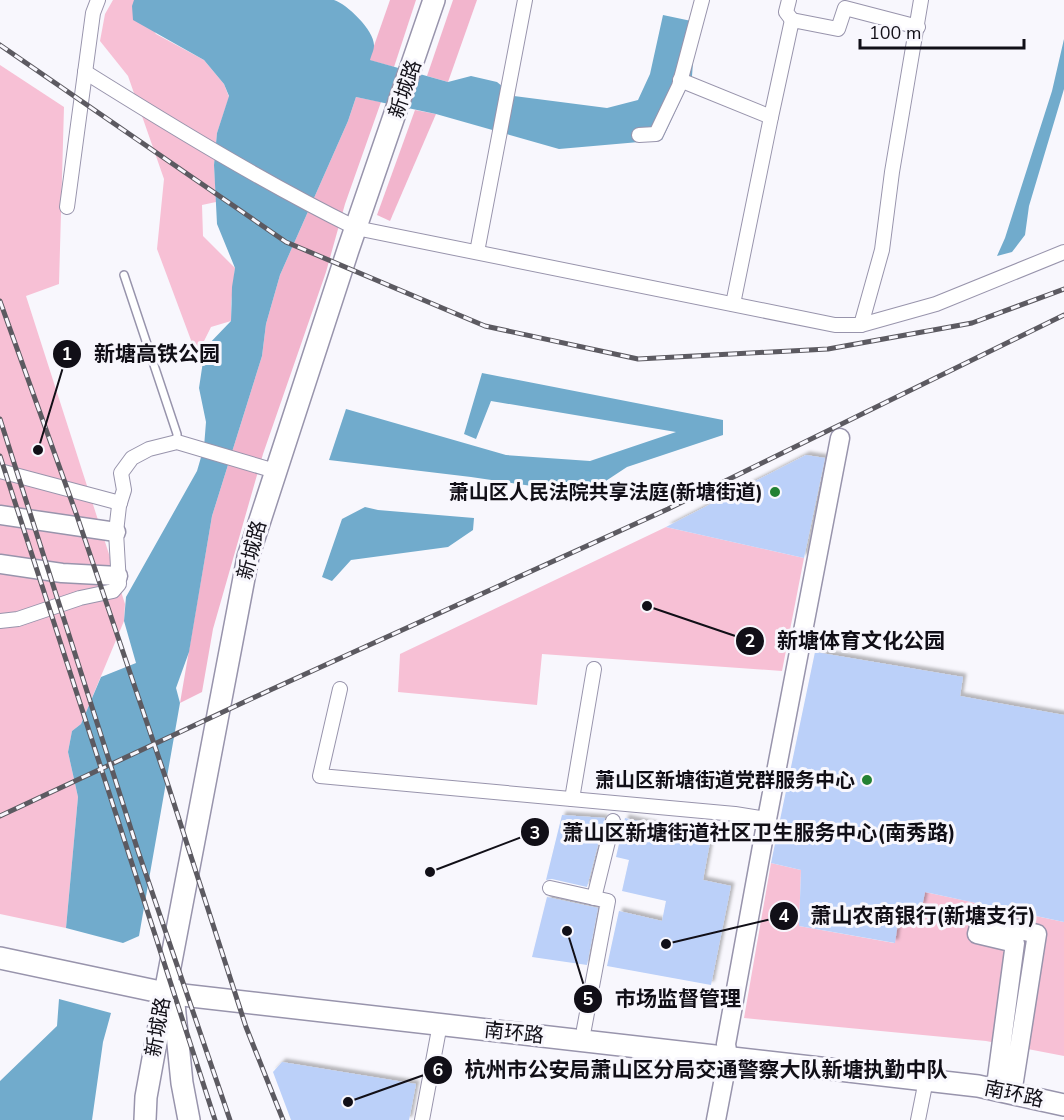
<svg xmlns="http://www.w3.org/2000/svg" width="1064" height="1120" viewBox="0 0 1064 1120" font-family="'Nunito Sans','Noto Sans SC',sans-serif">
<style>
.green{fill:#f7c0d5}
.forest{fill:#f2b5cd}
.water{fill:#71abcc}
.building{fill:#bbd0f9;filter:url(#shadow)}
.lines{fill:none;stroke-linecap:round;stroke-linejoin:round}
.lane-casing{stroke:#9894ac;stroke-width:10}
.street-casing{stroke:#9894ac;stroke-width:16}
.secondary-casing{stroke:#9894ac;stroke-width:21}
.primary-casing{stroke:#9894ac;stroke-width:24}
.lane{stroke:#fff;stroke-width:7}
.street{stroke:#fff;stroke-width:14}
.secondary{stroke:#fff;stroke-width:18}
.primary{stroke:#fff;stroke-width:21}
.rail-casing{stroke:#5c5a61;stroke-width:5}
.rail{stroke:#f8f7fd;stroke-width:3;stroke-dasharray:9;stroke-linecap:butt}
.poi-dot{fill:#238133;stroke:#f8f7fd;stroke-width:2}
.labels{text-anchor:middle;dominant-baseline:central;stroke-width:6;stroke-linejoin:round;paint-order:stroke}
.street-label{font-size:20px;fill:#110f17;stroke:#f8f7fd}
.poi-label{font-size:20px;font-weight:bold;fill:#110f17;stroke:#f8f7fd;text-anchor:end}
.leader{fill:none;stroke:#110f17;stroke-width:2}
.callout-dot{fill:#110f17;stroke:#f8f7fd;stroke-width:2}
.mark-label{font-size:18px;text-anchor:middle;font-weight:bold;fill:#fff}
.callout-label{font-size:21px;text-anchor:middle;font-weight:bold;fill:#110f17;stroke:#f8f7fd;stroke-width:6;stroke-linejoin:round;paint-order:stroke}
</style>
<defs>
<filter id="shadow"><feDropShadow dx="3.5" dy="-3.5" stdDeviation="1.5" flood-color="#0004"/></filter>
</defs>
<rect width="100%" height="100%" fill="#f8f7fd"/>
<g class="green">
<polygon points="113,0 134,0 156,34 204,60 224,84 229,97 217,133 214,165 216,202 202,205 203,236 235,268 231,304 231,321 211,327 204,341 201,367 157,249 164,179 128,76 100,41 105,14"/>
<polygon points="0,65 64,107 59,284 26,296 125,604 124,621 81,724 72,731 68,752 78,797 66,928 0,914"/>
<polygon points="666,527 804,558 782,671 542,654 537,705 398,692 400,654"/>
<polygon points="771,863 801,870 799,926 894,943 901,903 922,906 925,892 1064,922 1064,1056 986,1041 744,1018"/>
</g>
<g class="forest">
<polygon points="390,0 416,0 394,67 369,60"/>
<polygon points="453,0 477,0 448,82 427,76"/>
<polygon points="356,97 381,102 345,204 326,272 263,454 213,629 202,692 180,703 212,516 262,356 266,324 280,275 348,121"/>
<polygon points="415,110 436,114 390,221 377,215"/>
</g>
<g class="water">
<path d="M134,0H334C347,4 375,31 374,46C374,50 371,56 370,60L448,82L471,76L497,82L514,96L607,108L638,100L650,74L663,15L696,22L692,76L662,140L559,149L436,114L356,97L348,121L280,275L266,324L262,356L212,516L189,652L176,688L180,703L139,936L123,943L66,928L78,797L68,752L72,731L81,724L101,677L136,663L124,621L126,597L197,471L204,447L206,422L199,388L205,348L231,321L232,287L235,268L217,224L214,165L217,133L229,96L224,84L204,60L133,20L132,6Z"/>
<polygon points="1064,39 1064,89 1029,206 1025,235 1012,252 997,256 1005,238 1052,91"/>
<polygon points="482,373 723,420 723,435 627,467 586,494 471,477 329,460 346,409 506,455 590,461 676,432 491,401 476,439 464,434"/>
<polygon points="365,507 378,510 474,518 473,530 448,547 351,560 332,581 322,577 342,519"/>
<polygon points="59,999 111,1013 103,1042 92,1120 0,1120 0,1081 57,1026"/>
</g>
<g class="building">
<polygon points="806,455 825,458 804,558 666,527"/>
<polygon points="815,652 963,677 960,696 1064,715 1064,922 925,892 922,907 901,903 895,943 799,926 801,870 771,863"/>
<polygon points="562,815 605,818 587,887 552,879 546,880"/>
<polygon points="625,818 711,837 703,880 731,886 711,985 607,966 619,911 662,921 666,901 622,891 629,860 616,857"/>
<polygon points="547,897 598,908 587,965 532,957"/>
<polygon points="282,1062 416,1084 409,1120 291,1120 273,1072"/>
</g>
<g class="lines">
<g class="lane-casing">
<polyline id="lane" points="124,275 177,434 177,442"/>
</g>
<g class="street-casing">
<g id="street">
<polyline points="789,0 786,12 792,20"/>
<path d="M85,72C173,127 263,182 356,228L835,325H861L936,304L1064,252"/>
<polyline points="680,80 771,117 733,304"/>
<polyline points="771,117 792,20 838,29 845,8 918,27"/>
<polyline points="639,135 656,134 679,86 702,0"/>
<polyline points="67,207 93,13 98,0"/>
<polyline points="477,252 525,0"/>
<polyline points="861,325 882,250 892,172 921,0"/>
<polyline points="0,471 120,503"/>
<polyline points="0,621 18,619 80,598 113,591 119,584 116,532 119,506 124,490 121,473 132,458 149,449 177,442 275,471"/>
<polyline points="340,689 320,776 735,814 767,819"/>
<polyline points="572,799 594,669"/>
<polyline points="550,888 608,901 584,1029"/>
<polyline points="594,898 613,821"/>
<polyline points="422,1120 440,1024"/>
<polyline points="918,1120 926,1080"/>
</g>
</g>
<g class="secondary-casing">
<g id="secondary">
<polyline points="0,515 116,532"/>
<polyline points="0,564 62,573 118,576"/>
<polyline points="997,1078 1015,943 977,934 981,920 1037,934 1014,1081"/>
<polyline points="716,1120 728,1057 726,1044 767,819 840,438"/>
</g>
</g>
<g class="primary-casing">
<g id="primary">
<polyline points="0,958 165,993 978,1086 1064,1105"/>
<polyline points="175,990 173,994 182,1083 189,1120"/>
<polyline points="145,1120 146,1097 165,993 248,557 348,250 434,0"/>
</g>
</g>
<use href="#lane" class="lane"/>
<use href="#street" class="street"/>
<use href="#secondary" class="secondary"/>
<use href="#primary" class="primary"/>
<g class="rail-casing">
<g id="rail">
<polyline points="0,45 286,242 485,326 638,359 828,349 972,323 1064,289"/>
<polyline points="0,301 77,516 168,785 246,1027 283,1120"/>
<polyline points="0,419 138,851 230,1120"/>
<polyline points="0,456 215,1120"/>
<polyline points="0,816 268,691 668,509 1064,315"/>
</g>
</g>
<use href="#rail" class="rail"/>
</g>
<g class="poi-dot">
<circle cx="775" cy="492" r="6"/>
<circle cx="867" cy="780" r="6"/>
</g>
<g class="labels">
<g class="street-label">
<text transform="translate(405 89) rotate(-71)">新城路</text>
<text transform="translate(252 550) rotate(-75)">新城路</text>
<text transform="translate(158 1027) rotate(-80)">新城路</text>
<text transform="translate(514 1033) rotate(6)">南环路</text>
<text transform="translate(1014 1094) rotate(12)">南环路</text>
</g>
<g class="poi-label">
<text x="763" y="492">萧山区人民法院共享法庭(新塘街道)</text>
<text x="855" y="780">萧山区新塘街道党群服务中心</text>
</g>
</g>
<path class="leader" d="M38 450L67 354M647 606L750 641M430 872L535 832M666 944L784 916M567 931L588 999M348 1102L438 1070"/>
<g class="callout-dot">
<circle cx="38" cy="450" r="6"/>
<circle cx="647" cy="606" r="6"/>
<circle cx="430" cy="872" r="6"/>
<circle cx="666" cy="944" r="6"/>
<circle cx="567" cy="931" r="6"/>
<circle cx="348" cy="1102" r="6"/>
<circle cx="67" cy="354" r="15"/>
<circle cx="750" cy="641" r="15"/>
<circle cx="535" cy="832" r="15"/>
<circle cx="784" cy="916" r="15"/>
<circle cx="588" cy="999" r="15"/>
<circle cx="438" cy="1070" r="15"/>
</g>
<g class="mark-label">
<text x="67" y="360">1</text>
<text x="750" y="647">2</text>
<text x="535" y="839">3</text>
<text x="784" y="922">4</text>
<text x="588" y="1005">5</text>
<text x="438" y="1076">6</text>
</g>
<g class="callout-label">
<text x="157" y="361">新塘高铁公园</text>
<text x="861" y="648">新塘体育文化公园</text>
<text x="759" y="840">萧山区新塘街道社区卫生服务中心(南秀路)</text>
<text x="923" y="923">萧山农商银行(新塘支行)</text>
<text x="678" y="1006">市场监督管理</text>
<text x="706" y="1077">杭州市公安局萧山区分局交通警察大队新塘执勤中队</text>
</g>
<path d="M860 39v9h164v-9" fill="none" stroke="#110f17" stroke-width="3"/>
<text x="869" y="39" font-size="18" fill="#110f17" stroke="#f8f7fd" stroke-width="4.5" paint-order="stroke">100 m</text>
</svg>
